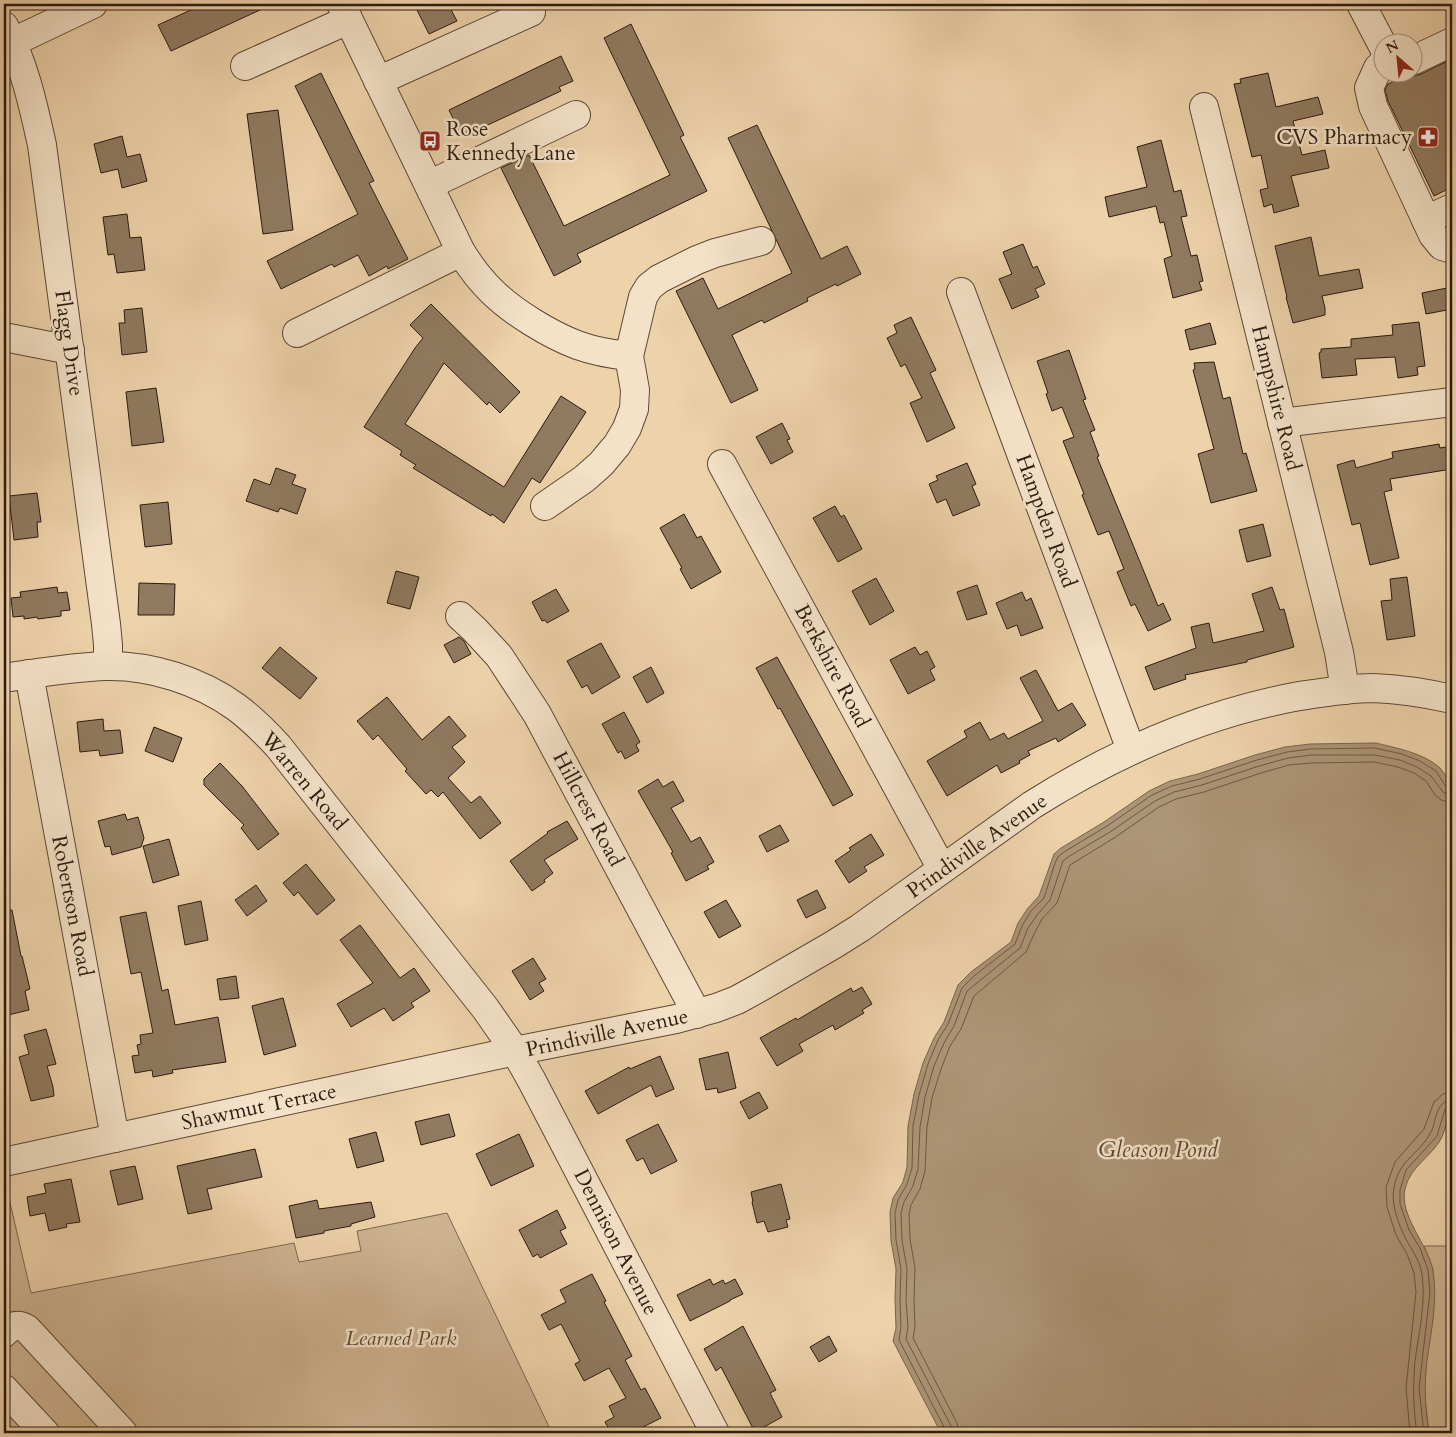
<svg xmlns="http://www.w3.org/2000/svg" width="1456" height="1437" viewBox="0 0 1456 1437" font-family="Cardo,serif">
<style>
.green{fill:#cdb390;stroke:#7c6750}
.water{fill:#ac9476;stroke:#78644d}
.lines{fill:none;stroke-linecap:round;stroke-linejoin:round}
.shore{stroke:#6c5843;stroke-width:1}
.building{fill:#907a60;stroke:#2b1b10}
.minor-casing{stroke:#5c4936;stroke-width:30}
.minor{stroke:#f4e2c8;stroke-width:28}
.labels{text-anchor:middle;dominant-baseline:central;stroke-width:5;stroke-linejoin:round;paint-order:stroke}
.poi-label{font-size:21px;fill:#2b1b10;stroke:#f4e2c8;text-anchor:start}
.street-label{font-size:21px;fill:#2b1b10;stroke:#f4e2c8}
.park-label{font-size:21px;font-style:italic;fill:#5c4936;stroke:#f4e2c8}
.water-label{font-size:22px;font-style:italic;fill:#584534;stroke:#f4e2c8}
</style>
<rect width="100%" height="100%" fill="#eed2aa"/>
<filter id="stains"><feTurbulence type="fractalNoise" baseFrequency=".004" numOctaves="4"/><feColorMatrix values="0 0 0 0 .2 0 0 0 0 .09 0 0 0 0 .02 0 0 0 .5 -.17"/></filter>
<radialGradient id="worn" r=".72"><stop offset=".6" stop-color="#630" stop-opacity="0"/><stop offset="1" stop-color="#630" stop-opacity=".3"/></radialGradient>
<g class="green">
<polygon points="4,1181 5,1181 31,1293 294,1243 299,1262 361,1251 357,1231 447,1213 552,1433 4,1433"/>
<polygon points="1424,1246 1452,1246 1452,1433 1429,1433 1424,1389 1433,1269"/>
</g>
<path class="water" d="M1376,743C1396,748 1424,753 1440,768C1445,773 1449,782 1452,788V1104C1449,1115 1446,1127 1442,1137C1432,1157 1410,1166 1405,1189C1399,1216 1428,1244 1433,1271C1438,1301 1431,1331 1427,1361C1424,1385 1425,1409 1429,1433H941L893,1341L896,1328L895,1299L896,1269L891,1241L890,1212L893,1198L903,1182L907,1167L908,1126L914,1094L923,1063L934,1038L944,1022L958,985L971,972L1011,942L1018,923L1028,908L1039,896L1054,854L1061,848L1104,822L1149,791L1170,781L1198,774L1255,755L1285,747L1310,744Z"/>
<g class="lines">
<g class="shore">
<polyline points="946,1433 945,1429 899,1340 901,1327 900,1299 901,1269 896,1240 895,1213 898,1200 907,1184 912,1168 913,1126 919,1095 928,1064 938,1040 948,1024 962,988 974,976 1015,944 1022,926 1031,911 1044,898 1055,863 1058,857 1064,852 1107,826 1152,795 1172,786 1200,779 1257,760 1287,752 1310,749 1375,748 1402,754 1420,761 1436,771 1446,787 1452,789"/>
<polyline points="952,1433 951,1426 906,1339 908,1327 906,1299 907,1269 902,1240 901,1213 904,1202 913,1186 918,1169 920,1127 925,1097 934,1066 944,1043 954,1026 967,991 1020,948 1028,928 1037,915 1050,900 1063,861 1068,857 1110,832 1155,801 1174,792 1202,785 1259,766 1288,758 1311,755 1375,755 1400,760 1417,767 1431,776 1443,792 1447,795 1452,796"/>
<polyline points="959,1433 957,1423 913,1338 915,1327 914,1299 915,1268 910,1239 909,1214 911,1205 920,1189 925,1171 927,1127 932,1098 941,1069 950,1046 961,1029 974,996 1026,952 1035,932 1042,919 1057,903 1070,865 1114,838 1159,807 1176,799 1204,792 1261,773 1289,765 1311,763 1374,762 1398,767 1414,773 1426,781 1435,795 1441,800 1452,803"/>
<polyline points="1410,1433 1406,1388 1416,1292 1414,1273 1407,1254 1396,1235 1387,1207 1386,1187 1395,1162 1424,1129 1434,1102 1443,1094 1452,1092"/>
<path d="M1417,1433C1413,1409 1413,1385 1415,1361C1419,1332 1426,1303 1422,1274C1419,1257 1409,1247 1403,1233C1397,1220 1391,1202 1394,1188C1398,1160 1420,1154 1431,1132C1437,1120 1435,1101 1452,1100"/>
<polyline points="1424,1433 1419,1388 1430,1292 1428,1270 1420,1248 1409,1230 1400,1204 1400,1190 1406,1170 1437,1136 1445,1109 1448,1107 1452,1106"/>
</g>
</g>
<g class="building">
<polygon points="204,4 273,4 171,51 158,25"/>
<polygon points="414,4 448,4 457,21 429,34"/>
<polygon points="631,24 684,135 680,137 707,191 577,254 581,262 554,276 501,168 529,155 564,226 670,175 604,38"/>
<polygon points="561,56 573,81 559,87 561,91 477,130 476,128 461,135 449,110"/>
<polygon points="1452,59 1452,187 1434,196 1388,101 1385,90 1388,84 1408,74 1413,76 1421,74"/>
<polygon points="321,73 374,181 369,183 408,259 388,269 387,266 369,276 358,255 334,267 332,264 281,289 267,261 358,214 295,86"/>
<polygon points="1268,73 1276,107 1318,97 1323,114 1293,121 1302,155 1325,150 1329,168 1291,176 1299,206 1274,213 1272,204 1264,207 1260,190 1268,188 1261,155 1252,157 1234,84 1241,83 1240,79"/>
<polygon points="278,110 293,230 263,234 247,114"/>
<polygon points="757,125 821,259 847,246 861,274 837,286 836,284 807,298 808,301 764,323 762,320 732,335 758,390 731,403 676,291 703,278 718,309 792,273 728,138"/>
<polygon points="122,136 127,157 140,154 147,181 122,188 118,169 101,173 94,144"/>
<polygon points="1161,140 1174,192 1181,190 1187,216 1181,217 1191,256 1197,255 1203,281 1199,282 1202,290 1173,298 1164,259 1172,256 1164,222 1160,223 1156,206 1109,217 1105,197 1147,187 1137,147"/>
<polygon points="127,214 130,238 141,237 145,270 117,273 114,254 108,255 103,217"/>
<polygon points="1311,237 1319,276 1359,269 1363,288 1322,296 1325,308 1325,315 1293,323 1286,297 1287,297 1275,246"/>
<polygon points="1023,244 1033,268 1037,266 1045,284 1035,289 1039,297 1012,309 999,279 1012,274 1003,252"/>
<polygon points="1452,287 1452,309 1426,314 1422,293"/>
<polygon points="431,304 520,392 500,413 489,402 487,405 444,363 405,424 504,487 561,396 586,412 540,483 532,478 504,523 492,514 491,516 413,468 416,465 400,455 402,451 364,427 415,348 423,338 410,325"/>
<polygon points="142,308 147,352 122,355 119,323 125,323 124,310"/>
<polygon points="911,317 936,370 930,373 955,428 927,442 910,403 922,398 905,364 901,367 887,338 897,333 894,325"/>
<polygon points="1419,322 1425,366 1417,367 1418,375 1398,378 1395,357 1355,359 1357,375 1322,378 1319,353 1321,352 1321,349 1351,347 1351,339 1393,335 1392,325"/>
<polygon points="1210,323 1216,344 1190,350 1185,330"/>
<polygon points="1069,350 1086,399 1083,400 1095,430 1090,432 1099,456 1097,457 1158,606 1163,603 1171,620 1148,631 1135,604 1131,606 1117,572 1124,569 1109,531 1098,535 1082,495 1084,494 1063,441 1074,437 1062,407 1052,411 1046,394 1048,393 1037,361"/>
<polygon points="1214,362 1223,399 1230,397 1243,454 1246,453 1257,491 1211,503 1198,454 1214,449 1193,370 1195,369 1194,363"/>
<polygon points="156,388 164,442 132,446 126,392"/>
<polygon points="782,423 790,439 787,440 793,452 771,464 756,437"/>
<polygon points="1439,444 1440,448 1452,446 1452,469 1390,479 1392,490 1384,492 1399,558 1370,565 1360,523 1352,525 1337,465 1354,460 1356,468 1393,458 1392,452"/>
<polygon points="967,463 976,484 972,486 980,505 953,516 946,499 937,503 929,484 938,480 936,476"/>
<polygon points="276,468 296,475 292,484 306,489 297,514 280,508 278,512 246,501 254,479 270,485"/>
<polygon points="37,493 41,522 37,522 38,537 14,540 9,496"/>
<polygon points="168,502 172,544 145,547 140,505"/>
<polygon points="835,506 841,517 844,515 862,549 838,562 813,518"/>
<polygon points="684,514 697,538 701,536 721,572 691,589 680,569 682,568 660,528"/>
<polygon points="1263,524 1271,556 1247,562 1239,530"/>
<polygon points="396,571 419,577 410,609 387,603"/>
<polygon points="1407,577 1415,636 1387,640 1381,601 1392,600 1390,579"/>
<polygon points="876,578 894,611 870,625 852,591"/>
<polygon points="139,583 175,584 174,615 138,615"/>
<polygon points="977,585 987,614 967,620 957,592"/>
<polygon points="57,587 58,593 67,592 70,610 61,611 61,616 38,619 37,617 24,619 24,616 13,617 11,598 21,597 20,592"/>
<polygon points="1272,587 1280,610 1284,609 1294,647 1247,660 1247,662 1185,675 1186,679 1154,690 1145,667 1196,648 1191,627 1209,623 1213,643 1264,631 1252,594"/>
<polygon points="556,589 569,611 547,623 545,620 542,621 532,602"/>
<polygon points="1022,592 1026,601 1031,598 1043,628 1021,636 1017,625 1007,629 996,603"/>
<polygon points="459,637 464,641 471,654 454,663 444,645"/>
<polygon points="601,643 620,677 592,694 587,685 582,688 567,661"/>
<polygon points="280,647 317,678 300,699 262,668"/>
<polygon points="915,647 920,655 927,651 935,667 930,670 935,680 908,694 890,660"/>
<polygon points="777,657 853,795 833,806 780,708 778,709 756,668"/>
<polygon points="651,667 664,693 647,703 633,677"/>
<polygon points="1036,670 1058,711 1072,703 1086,725 1058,742 1056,738 1028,751 1030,755 1019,761 1020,763 1001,773 997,765 947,796 927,761 967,737 964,731 980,722 990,740 1004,733 1008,739 1043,721 1020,678"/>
<polygon points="387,697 422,740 449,716 466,736 452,747 465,762 448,778 471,803 480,796 501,823 480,839 443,792 438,797 431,790 426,794 405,771 407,769 378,735 373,740 357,721"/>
<polygon points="624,712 640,742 636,745 639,751 625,759 621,751 618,753 602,724"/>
<polygon points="103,719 104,731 120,730 123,753 100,756 99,750 80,752 77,722"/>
<polygon points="154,727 182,738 173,762 145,751"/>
<polygon points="220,763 242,786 279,834 258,850 241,828 244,825 204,785 204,779"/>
<polygon points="658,779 663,787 673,781 684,801 671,808 691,842 700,837 714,862 707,866 709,869 686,881 671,853 673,852 638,791"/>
<polygon points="125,814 127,820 138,817 144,838 141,847 112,855 110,846 105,847 98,821"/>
<polygon points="567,821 578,839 544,860 553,873 544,880 545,882 532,891 510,861 548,833 547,832"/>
<polygon points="780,825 789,841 767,852 759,836"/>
<polygon points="871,834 884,855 864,867 867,871 849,883 835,861 851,850 849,848"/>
<polygon points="169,839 179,875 153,883 143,846"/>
<polygon points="306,864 335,900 317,915 298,892 294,896 283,883"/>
<polygon points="256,885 267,901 247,916 235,900"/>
<polygon points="817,890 826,908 806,918 797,900"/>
<polygon points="726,900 741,926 719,938 704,912"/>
<polygon points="201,901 208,940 185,945 178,906"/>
<polygon points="12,910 21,956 22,956 30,989 25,991 29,1010 4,1016 4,911"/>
<polygon points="146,912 162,991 168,989 175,1025 218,1017 226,1062 172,1070 173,1073 153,1077 152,1070 135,1073 132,1056 139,1055 137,1045 141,1044 140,1035 153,1033 141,972 131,974 120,917"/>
<polygon points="360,925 400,978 414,968 430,991 411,1003 414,1007 393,1021 384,1008 351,1027 337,1004 373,983 340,940"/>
<polygon points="533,958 546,979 539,983 544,991 530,1000 512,971"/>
<polygon points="236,976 239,998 220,1000 217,979"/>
<polygon points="862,987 872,1004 862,1010 864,1013 835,1030 833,1025 799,1044 803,1051 777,1066 760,1038 796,1018 797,1020 851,988 853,992"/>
<polygon points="283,998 296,1046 264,1055 252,1006"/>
<polygon points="46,1029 56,1064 47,1066 53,1087 54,1096 31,1101 19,1057 29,1054 24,1035"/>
<polygon points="728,1052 736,1088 718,1093 717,1088 706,1090 699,1059"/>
<polygon points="660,1056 674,1089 656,1097 651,1085 598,1114 585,1091 629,1067 630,1069"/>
<polygon points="759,1092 768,1108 749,1119 740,1102"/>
<polygon points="449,1114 455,1136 421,1145 415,1122"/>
<polygon points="658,1124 677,1161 651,1174 643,1158 637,1161 626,1140"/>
<polygon points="376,1132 384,1161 357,1168 349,1139"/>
<polygon points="519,1134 534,1166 491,1186 476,1154"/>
<polygon points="255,1149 262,1177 207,1189 212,1209 188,1214 177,1166"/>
<polygon points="135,1166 143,1199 118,1205 110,1171"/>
<polygon points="71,1179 80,1222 66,1224 67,1227 49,1231 45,1213 30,1216 27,1197 46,1193 44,1184"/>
<polygon points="781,1184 790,1219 786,1220 788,1227 768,1232 764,1221 757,1223 752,1202 753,1202 751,1192"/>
<polygon points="317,1200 319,1209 371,1202 375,1217 351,1224 351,1226 324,1231 324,1233 296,1238 289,1206"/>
<polygon points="557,1210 566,1228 560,1231 567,1244 540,1258 538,1254 533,1257 519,1230"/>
<polygon points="592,1274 606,1301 604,1302 632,1356 625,1360 641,1390 645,1388 661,1418 631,1433 611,1433 605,1422 614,1417 609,1406 626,1398 609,1368 584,1381 575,1364 580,1361 561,1324 549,1330 541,1315 566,1302 560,1290"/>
<polygon points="710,1279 713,1285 723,1280 725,1284 735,1279 743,1294 730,1300 730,1301 690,1321 677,1295"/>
<polygon points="743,1326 776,1390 770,1393 782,1417 755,1432 721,1367 716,1371 704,1349"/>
<polygon points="829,1336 837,1351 819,1362 810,1347"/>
</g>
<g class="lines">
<g class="minor-casing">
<g id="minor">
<path d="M341,4L461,252C481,284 500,302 532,322C566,343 589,352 629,356"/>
<polyline points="1361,4 1384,48"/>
<path d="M4,26C24,63 33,104 42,145L106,624L108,645V666"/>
<polyline points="13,42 93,4"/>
<polyline points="1414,60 1452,42"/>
<polyline points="1384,62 1378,68 1369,88 1373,106 1433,235 1442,246 1452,249"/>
<polyline points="245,66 348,20"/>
<polyline points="378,81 531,12"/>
<polyline points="1204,107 1339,652 1345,690"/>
<polyline points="429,185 576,115"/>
<polyline points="1426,220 1452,208"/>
<polyline points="961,292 1131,750"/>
<polyline points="297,333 461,252"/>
<polyline points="4,337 70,350"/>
<polyline points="1282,423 1452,402"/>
<polyline points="722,464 942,869"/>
<polyline points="545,506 584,479 601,464 617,445 627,428 634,409 635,390 629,356 643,297 649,287 659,279 697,260 715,253 761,241"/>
<polyline points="460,616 475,630 499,656 537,714 697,1014"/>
<polyline points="29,674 115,1138"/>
<path d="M4,678C38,673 72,667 106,666C151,665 200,681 236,707C251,718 265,732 278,746L485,1008L515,1051L532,1081L715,1433"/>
<path d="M4,1162L515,1051L676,1019L716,1008L737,1000L757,989L833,945L860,928L1032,805C1113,754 1199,715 1294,697C1320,693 1347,688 1373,688C1400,689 1426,693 1452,699"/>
<path d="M4,1333C11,1326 17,1323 27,1329L123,1433H122"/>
<polyline points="4,1389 45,1433"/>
</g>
</g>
<use href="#minor" class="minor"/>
</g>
<defs>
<g id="pharmacy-square" transform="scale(1.125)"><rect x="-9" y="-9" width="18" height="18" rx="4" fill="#8f2418" stroke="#f4e2c8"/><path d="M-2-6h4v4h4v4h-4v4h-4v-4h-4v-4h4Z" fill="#fff"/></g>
<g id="bus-square" transform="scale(1.125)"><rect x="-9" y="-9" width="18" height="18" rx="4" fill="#8f2418" stroke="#f4e2c8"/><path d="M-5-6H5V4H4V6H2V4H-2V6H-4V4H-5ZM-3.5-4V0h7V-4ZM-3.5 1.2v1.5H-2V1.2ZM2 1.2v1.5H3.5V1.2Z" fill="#fff"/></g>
</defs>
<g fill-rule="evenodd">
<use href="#pharmacy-square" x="1428" y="137"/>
<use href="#bus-square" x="430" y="141"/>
</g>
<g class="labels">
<g class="poi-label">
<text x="446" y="129">Rose<tspan x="446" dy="24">Kennedy Lane</tspan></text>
<text x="1412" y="137" text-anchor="end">CVS Pharmacy</text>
</g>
<g class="street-label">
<text transform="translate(69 343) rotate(82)">Flagg Drive</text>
<text transform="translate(1276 398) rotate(76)">Hampshire Road</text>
<text transform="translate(1046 521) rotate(70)">Hampden Road</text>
<text transform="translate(832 666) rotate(62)">Berkshire Road</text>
<text transform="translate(304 781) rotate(50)">Warren Road</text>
<text transform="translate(588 809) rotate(62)">Hillcrest Road</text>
<text transform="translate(977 846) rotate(-35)">Prindiville Avenue</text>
<text transform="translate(72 906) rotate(79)">Robertson Road</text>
<text transform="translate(607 1033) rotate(-12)">Prindiville Avenue</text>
<text transform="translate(259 1107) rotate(-12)">Shawmut Terrace</text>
<text transform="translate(616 1242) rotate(63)">Dennison Avenue</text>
</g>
<g class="park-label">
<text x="401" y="1338">Learned Park</text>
</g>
<g class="water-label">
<text x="1158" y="1150">Gleason Pond</text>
</g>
</g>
<rect width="1456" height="1437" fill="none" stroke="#eed2aa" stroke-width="20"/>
<rect x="5" y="5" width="1446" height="1427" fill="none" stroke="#2b1b10" stroke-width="2.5"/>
<rect x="10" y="10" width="1436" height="1417" fill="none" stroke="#2b1b10"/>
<g transform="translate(1398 58) rotate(333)"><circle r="24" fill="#f4e2c8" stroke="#a4927e"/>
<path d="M0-4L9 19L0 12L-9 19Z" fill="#8f2418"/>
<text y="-8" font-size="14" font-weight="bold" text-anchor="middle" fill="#2b1b10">N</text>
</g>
<rect width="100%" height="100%" filter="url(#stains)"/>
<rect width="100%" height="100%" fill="url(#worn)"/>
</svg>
